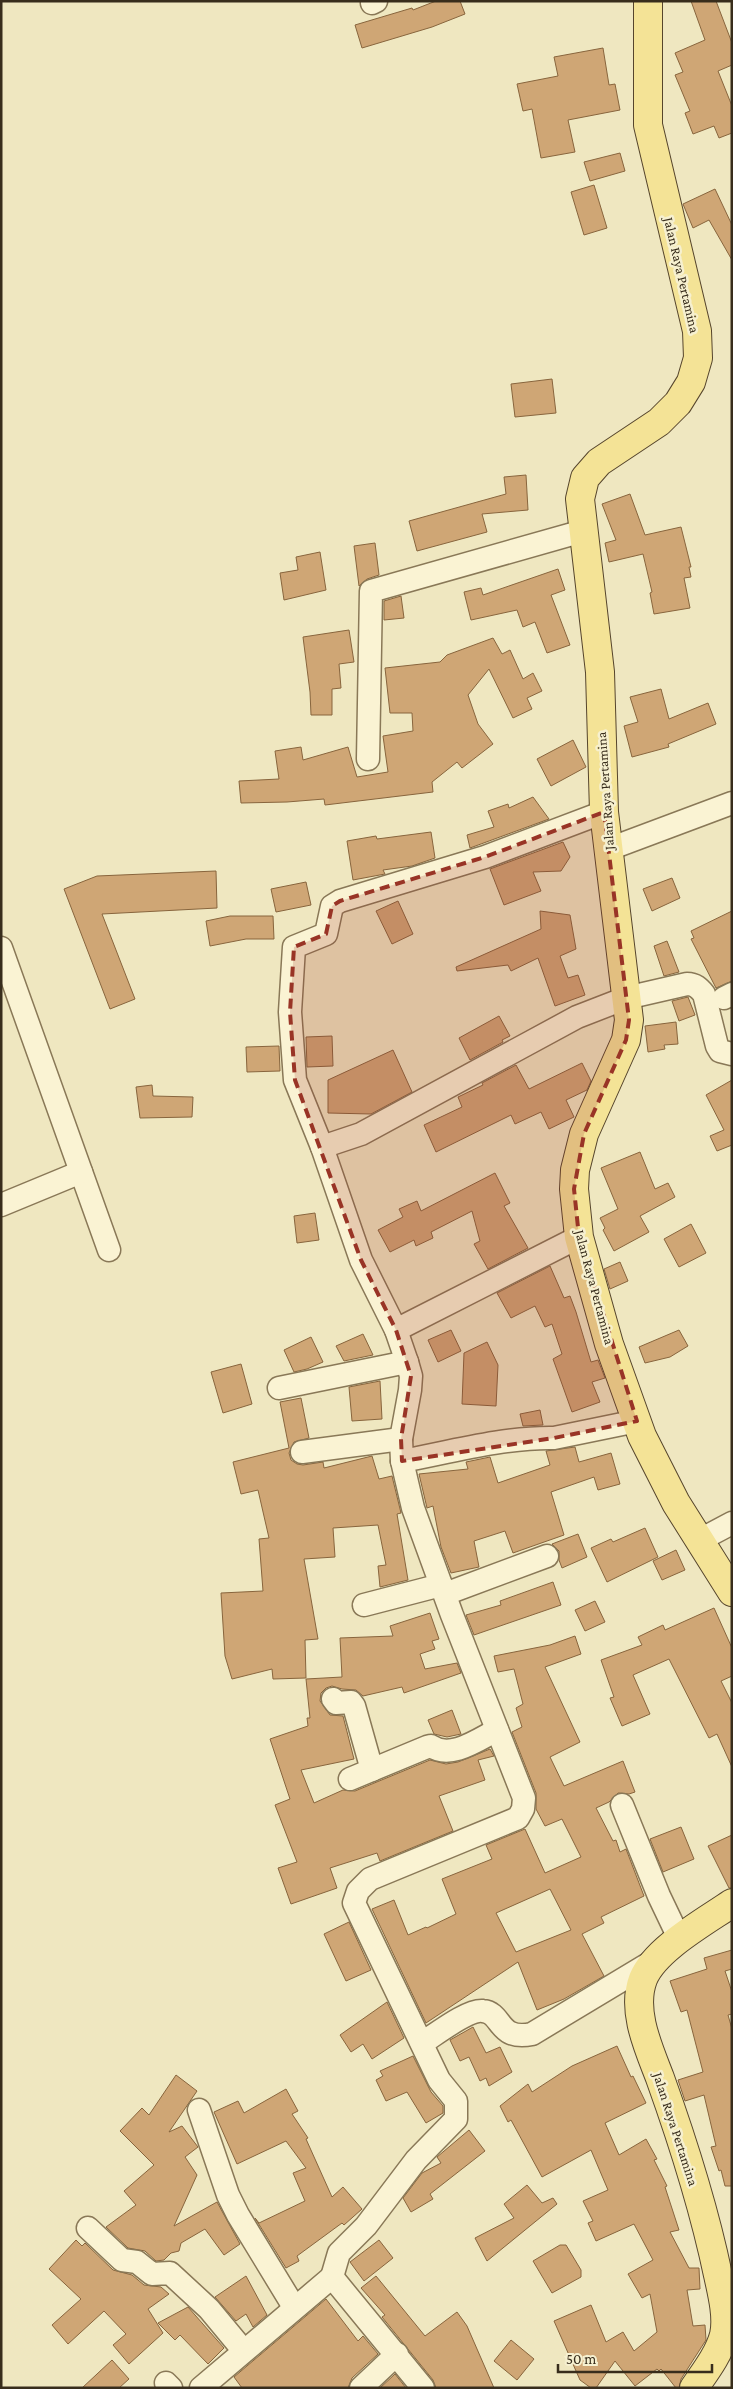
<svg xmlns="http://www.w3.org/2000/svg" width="733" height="2389" viewBox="0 0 733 2389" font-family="'Crimson Pro',serif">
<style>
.building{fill:#cfa675;stroke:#88653d;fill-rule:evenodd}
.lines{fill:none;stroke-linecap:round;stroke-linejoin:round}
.minor-casing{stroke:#897857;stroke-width:25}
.major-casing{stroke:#56452c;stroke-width:30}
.minor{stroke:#faf3d3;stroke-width:22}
.major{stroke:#f4e396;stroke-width:28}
.marked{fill:#993426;fill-opacity:0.2;stroke:#993426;stroke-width:4;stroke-dasharray:10 6;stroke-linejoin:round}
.labels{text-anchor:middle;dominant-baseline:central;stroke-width:5;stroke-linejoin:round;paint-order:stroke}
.street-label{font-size:14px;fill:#382d1c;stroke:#f6f0d0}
</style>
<rect width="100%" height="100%" fill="#efe7c0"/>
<g class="building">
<polygon points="436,1 460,1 465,14 432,27 362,48 355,25 412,8 413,10"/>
<polygon points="691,1 716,1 732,43 732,65 718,71 732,106 732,133 719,138 714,126 693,134 685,113 690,111 675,75 683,72 675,53 705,40"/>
<polygon points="603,48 609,85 615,84 620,110 568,120 575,152 541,158 532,109 523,111 517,84 558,76 554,57"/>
<polygon points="620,153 625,171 590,181 584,162"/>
<polygon points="594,185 607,228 584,235 571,192"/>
<polygon points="715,189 732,225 732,260 709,220 693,228 683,204"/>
<polygon points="552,379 556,413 515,417 511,384"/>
<polygon points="526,475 528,510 482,514 487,532 417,551 409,521 506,494 504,477"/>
<polygon points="630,494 645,535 681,527 691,567 689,567 691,577 684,578 690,608 654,614 650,593 652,592 643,554 609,562 605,543 616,540 602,504"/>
<polygon points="375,543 379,575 367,579 359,586 354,546"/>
<polygon points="320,552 326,590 284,600 280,573 298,570 296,557"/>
<polygon points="558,569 565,590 551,595 570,645 547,653 535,622 523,627 517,610 471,620 464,592 481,588 483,595"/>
<polygon points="401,596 404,618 384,620 384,601"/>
<polygon points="349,630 354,662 339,664 341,688 332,689 332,715 311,715 310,692 303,637"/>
<polygon points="493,638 502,654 510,650 523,679 533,673 542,691 527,698 532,709 513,718 489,669 468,695 478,724 493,744 462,768 457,762 432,782 433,792 325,805 324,799 287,802 241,803 239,781 279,779 275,751 301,747 303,760 348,747 357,777 388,772 383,736 413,731 412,713 390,713 385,668 440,662 447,655"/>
<polygon points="661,689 669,719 708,703 716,724 668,744 669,747 632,757 624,726 638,722 630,697"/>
<polygon points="573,740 586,767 551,786 537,759"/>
<polygon points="533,797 549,819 470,848 467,835 494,827 488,811 508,804 509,808"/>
<polygon points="431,832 435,858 412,866 383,870 385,874 353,880 347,841 376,836 377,839"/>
<polygon points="563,842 570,857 561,871 533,872 541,891 504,905 490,869"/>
<polygon points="216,871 217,908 102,914 135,999 110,1009 64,889 97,876"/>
<polygon points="672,878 680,898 652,911 643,889"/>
<polygon points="306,882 311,905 276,912 271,889"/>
<polygon points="398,901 413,934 392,944 376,911"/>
<polygon points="540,911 570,915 576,949 560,956 568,978 578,975 585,995 555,1006 538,958 511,971 508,965 457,971 456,967 541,929"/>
<polygon points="732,911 732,981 716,988 691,939 694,938 691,931"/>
<polygon points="230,916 273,916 274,939 246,939 210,946 206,921"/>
<polygon points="667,941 679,972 664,976 654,946"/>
<polygon points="688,997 695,1015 679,1021 672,1001"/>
<polygon points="499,1016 510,1036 502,1040 503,1042 470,1060 459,1038"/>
<polygon points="676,1022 678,1044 664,1045 665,1049 648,1052 645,1026"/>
<polygon points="332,1036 333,1066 307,1067 306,1037"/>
<polygon points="279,1046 280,1071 247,1072 246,1047"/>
<polygon points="393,1050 412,1092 371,1114 328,1113 328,1080"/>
<polygon points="582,1063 591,1081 587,1090 566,1100 574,1117 549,1129 541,1112 515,1124 511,1115 436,1152 424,1125 462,1107 458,1097 483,1085 482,1083 516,1065 529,1089"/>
<polygon points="732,1080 732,1145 717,1151 710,1136 724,1130 706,1095"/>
<polygon points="152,1085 153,1096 193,1097 192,1117 140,1118 136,1087"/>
<polygon points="640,1152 655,1189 668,1183 675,1197 640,1216 649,1232 614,1251 603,1230 605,1228 600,1218 618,1209 601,1168"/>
<polygon points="495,1173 510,1203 504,1206 528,1248 488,1269 474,1244 480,1241 472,1211 431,1232 433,1238 416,1246 414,1240 390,1252 378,1230 403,1217 399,1209 417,1201 421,1211"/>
<polygon points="315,1213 319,1240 297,1243 294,1216"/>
<polygon points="691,1224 706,1253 679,1267 664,1239"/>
<polygon points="620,1262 628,1281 610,1289 604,1269"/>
<polygon points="550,1266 564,1298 570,1296 576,1312 591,1362 598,1360 605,1378 592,1382 600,1402 572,1412 553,1359 562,1354 552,1324 545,1327 535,1306 511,1318 497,1293"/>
<polygon points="451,1330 461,1351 438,1362 428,1340"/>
<polygon points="679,1330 688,1346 670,1357 645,1363 639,1347"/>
<polygon points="363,1334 373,1355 344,1361 336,1346"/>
<polygon points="311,1337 323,1362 307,1369 294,1372 284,1350"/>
<polygon points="487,1342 498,1365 496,1406 462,1404 464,1353"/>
<polygon points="241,1364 252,1404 223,1413 211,1372"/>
<polygon points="380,1381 382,1419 352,1421 349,1387"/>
<polygon points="301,1398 309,1438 294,1442 289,1453 291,1460 297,1464 303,1465 323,1462 324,1468 372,1456 379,1479 392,1476 401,1513 397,1514 408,1580 380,1587 378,1566 386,1565 378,1525 333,1528 335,1557 304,1559 318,1639 305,1640 306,1678 273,1679 272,1669 232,1679 225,1656 221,1593 263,1591 259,1539 269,1538 258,1490 241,1494 233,1462 289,1448 280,1402"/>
<polygon points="540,1410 543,1425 523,1426 520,1414"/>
<polygon points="575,1447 579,1462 611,1453 620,1484 598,1490 594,1477 551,1492 564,1535 513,1553 505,1531 474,1541 479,1567 451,1573 441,1547 433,1506 427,1508 419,1474 468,1469 466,1462 490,1457 498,1483 550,1465 546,1451"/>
<polygon points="645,1528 658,1557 607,1582 591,1548 611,1539 613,1542"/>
<polygon points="578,1534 587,1557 562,1568 559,1560 559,1551 552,1544"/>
<polygon points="676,1550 685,1570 662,1580 653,1561"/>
<polygon points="553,1582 561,1605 474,1635 466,1615 501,1605 500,1601"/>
<polygon points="595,1601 605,1622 585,1631 575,1610"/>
<polygon points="714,1608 732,1648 732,1676 721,1681 732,1703 732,1767 717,1734 709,1738 669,1659 633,1675 650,1714 622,1726 610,1698 614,1697 601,1660 642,1645 638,1637 663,1625 665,1630"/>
<polygon points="430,1613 439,1639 432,1641 435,1649 420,1654 425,1669 457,1663 461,1673 404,1693 402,1687 363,1696 356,1690 342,1689 332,1686 326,1688 321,1693 320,1701 330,1715 343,1716 354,1759 301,1770 314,1803 343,1790 355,1791 430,1760 446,1764 458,1762 490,1749 494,1756 478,1760 485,1780 439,1796 453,1831 380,1861 377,1853 330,1868 337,1888 291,1904 278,1868 297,1862 275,1805 290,1799 270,1739 308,1726 307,1718 310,1718 306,1679 342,1677 340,1638 393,1636 390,1626"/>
<path d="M575,1636L581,1654L545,1667L580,1742L550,1757L564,1786L623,1761L635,1792L629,1794L618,1793L609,1802L596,1808L613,1841L616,1840L620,1852L626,1849L644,1896L601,1917L604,1923L582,1934L604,1976L564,1999L537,2010L518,1962L426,2023L372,1909L394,1900L408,1935L426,1927L427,1928L456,1914L442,1879L492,1859L486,1845L525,1829L545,1873L581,1857L562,1819L545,1826L536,1809V1793L512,1732L522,1727L516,1708L523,1704L514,1669L498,1672L494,1656L550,1645ZM550,1889L571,1930L516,1952L496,1913Z"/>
<polygon points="452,1710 461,1734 447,1737 434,1734 428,1720"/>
<polygon points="681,1827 694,1859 663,1872 650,1839"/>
<polygon points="732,1835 732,1888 729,1888 708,1846"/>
<polygon points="349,1922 371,1970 346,1981 324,1934"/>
<polygon points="732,1950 732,1969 725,1971 732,1992 732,2014 728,2015 732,2029 732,2186 725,2186 721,2170 719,2171 711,2147 716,2146 704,2095 685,2101 678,2080 703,2072 687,2010 681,2012 670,1981 707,1969 704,1958"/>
<polygon points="387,2002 404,2038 372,2059 363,2044 351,2052 340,2035"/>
<polygon points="473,2027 486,2053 500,2047 512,2072 489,2086 486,2078 480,2081 469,2057 460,2061 450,2040"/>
<polygon points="617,2046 631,2077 633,2076 646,2103 605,2123 619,2155 646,2139 657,2159 654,2160 667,2186 665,2187 679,2230 670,2232 689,2268 699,2268 700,2289 687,2290 693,2326 705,2325 706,2340 681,2379 679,2388 676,2388 661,2369 659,2371 657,2369 635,2386 615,2361 596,2388 591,2388 580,2380 554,2321 591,2305 606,2342 623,2332 634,2351 657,2332 650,2294 642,2298 628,2274 653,2260 634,2224 596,2241 588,2223 593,2221 583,2201 608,2190 591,2150 542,2177 511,2120 508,2122 500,2106 528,2084 532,2092 572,2066"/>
<polygon points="413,2056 431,2092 443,2106 443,2113 426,2123 407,2092 386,2101 376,2080 383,2076 380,2071"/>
<polygon points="176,2075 197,2091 169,2132 182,2126 198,2147 185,2157 197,2175 174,2226 217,2202 240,2244 224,2255 205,2229 181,2243 179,2251 171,2253 164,2260 156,2261 145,2251 128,2248 106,2227 136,2205 124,2191 154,2165 120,2131 142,2108 149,2115"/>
<polygon points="286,2089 298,2111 292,2114 308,2138 306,2139 332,2197 343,2187 362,2209 344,2225 342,2223 297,2256 299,2261 286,2268 255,2218 259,2223 305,2201 293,2173 306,2168 286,2141 237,2164 214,2112 238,2101 244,2113"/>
<polygon points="469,2130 485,2151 430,2194 433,2199 411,2212 403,2198 422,2173 441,2163 437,2157"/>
<polygon points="527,2185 542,2203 553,2198 557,2204 487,2261 475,2238 514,2218 504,2204"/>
<polygon points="76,2240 82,2246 85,2243 113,2270 132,2275 144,2285 161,2287 169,2294 148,2309 163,2333 129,2364 113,2345 126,2334 104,2311 68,2344 52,2325 81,2299 49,2269"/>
<polygon points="379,2240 393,2258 364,2281 350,2262"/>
<polygon points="560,2245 566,2245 581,2270 581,2277 552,2293 533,2261"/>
<polygon points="246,2276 267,2315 253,2327 246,2314 236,2321 215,2297"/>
<polygon points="376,2276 425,2336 457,2312 467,2326 494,2388 436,2388 433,2380 382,2317 385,2315 361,2288"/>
<polygon points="326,2299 358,2341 363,2336 378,2354 352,2378 348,2388 242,2388 234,2377"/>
<polygon points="188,2307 224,2348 208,2364 180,2335 175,2340 158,2323"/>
<polygon points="511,2340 534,2359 517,2380 494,2361"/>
<polygon points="112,2360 129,2379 119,2388 82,2388"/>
<polygon points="395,2374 406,2388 380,2388"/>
</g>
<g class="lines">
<g class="minor-casing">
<g id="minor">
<polyline points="372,3 376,1"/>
<polyline points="368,759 371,591 583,531"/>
<polyline points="609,849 732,803"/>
<polyline points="1,948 109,1250"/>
<polyline points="724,998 732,994"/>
<path d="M322,1147L361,1134L577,1017L626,998L687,984C695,984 699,988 704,994L717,1046L720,1051L732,1054"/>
<polyline points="1,1205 81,1172"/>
<polyline points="396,1330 579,1237"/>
<polyline points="279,1388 407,1362"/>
<polyline points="302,1452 401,1439"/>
<path d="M402,1461C450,1452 505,1437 554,1438L637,1421"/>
<polyline points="700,1540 732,1523"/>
<polyline points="445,1594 547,1556"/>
<polyline points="364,1605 441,1585"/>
<polyline points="333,1699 336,1703 351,1702 354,1706 372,1770"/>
<path d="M350,1779L427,1747L431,1746C451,1760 479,1739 497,1730"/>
<polyline points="622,1805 659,1896 680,1940"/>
<path d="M422,2043C435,2035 468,2009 483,2011C503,2013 497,2041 532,2034L655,1960"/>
<polyline points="199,2110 228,2195 238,2215 294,2307"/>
<polyline points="88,2228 122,2260 137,2262 152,2274 170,2273 209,2309 243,2350"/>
<polyline points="332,2277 339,2253 366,2226 416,2160 456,2119 456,2101 439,2080 354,1903 358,1891 370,1879 518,1818 523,1809 524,1798 452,1615 413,1508 402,1461 401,1439 410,1390 411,1376 407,1362 396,1330 361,1260 322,1147 295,1080 290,1012 294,947 326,934 332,906 340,901 485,857 604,812"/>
<polyline points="166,2383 171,2388"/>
<polyline points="201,2388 332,2277 423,2388"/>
<polyline points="361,2388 397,2354"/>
</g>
</g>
<g class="major-casing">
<g id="major">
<polyline points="648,1 648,125 697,331 698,358 691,382 678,403 659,422 599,462 585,478 580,499 600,672 604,812 629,1020 626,1040 584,1134 575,1170 574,1189 579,1237 609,1344 642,1436 676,1503 732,1592"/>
<path d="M694,2388C705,2372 719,2354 724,2335C728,2317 722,2293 718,2275C704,2208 683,2142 660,2078C649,2049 631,2011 643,1979C655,1949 706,1921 732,1903"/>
</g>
</g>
<use href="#minor" class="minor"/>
<use href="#major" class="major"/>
</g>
<path class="marked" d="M604,812L629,1020L626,1040L584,1134L574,1189L579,1237L637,1421L554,1438L402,1461L401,1439L411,1376L396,1330L361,1260L295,1080L290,1012L294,947L326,934L332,906L340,901L485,857Z"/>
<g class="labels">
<g class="street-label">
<text transform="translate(682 275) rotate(77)">Jalan Raya Pertamina</text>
<text transform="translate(605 791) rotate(-94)">Jalan Raya Pertamina</text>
<text transform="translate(595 1287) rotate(75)">Jalan Raya Pertamina</text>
<text transform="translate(676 2129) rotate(72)">Jalan Raya Pertamina</text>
</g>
</g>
<rect width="733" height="2389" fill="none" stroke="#382d1c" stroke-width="5"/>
<path d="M558 2364v8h154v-8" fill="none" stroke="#382d1c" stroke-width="2.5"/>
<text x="566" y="2364" font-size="15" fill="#382d1c" stroke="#f6f0d0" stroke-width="4" paint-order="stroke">50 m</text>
</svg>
